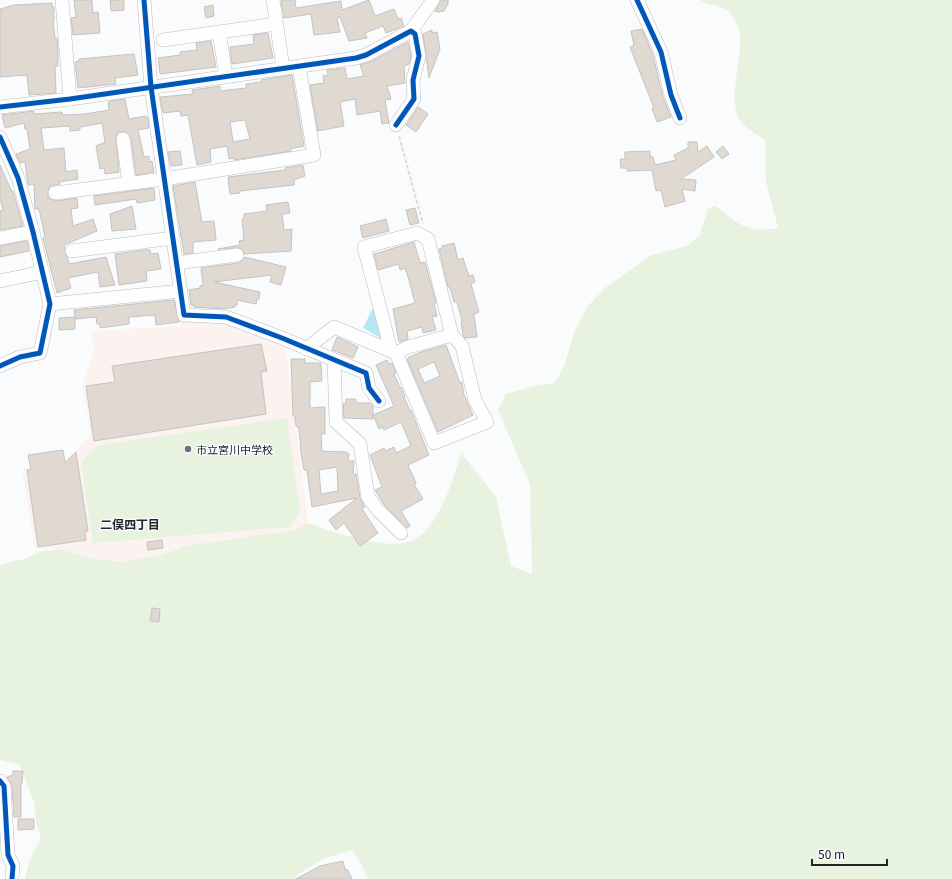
<svg xmlns="http://www.w3.org/2000/svg" width="952" height="879" viewBox="0 0 952 879" font-family="Georgia,'Noto Sans JP',serif">
<style>
.education{fill:#fcf2ef}
.green{fill:#e7f3df}
.water{fill:#b6e8f4}
.building{fill:#e0d9d2;stroke:#c4c3c3;fill-rule:evenodd}
.lines{fill:none;stroke-linecap:round;stroke-linejoin:round}
.minor-casing{stroke:#babcbe;stroke-width:14}
.path{stroke:#dbdcdc;stroke-width:2;stroke-dasharray:4 2;stroke-linecap:butt}
.minor{stroke:#fefeff;stroke-width:13}
.cycleway-casing{stroke:#f7faff;stroke-width:8}
.cycleway{stroke:#0057b8;stroke-width:5}
.poi-dot{fill:#6e7073;stroke:#f7faff;stroke-width:1.5}
.labels{text-anchor:middle;dominant-baseline:central;stroke-width:3;stroke-linejoin:round;paint-order:stroke}
.poi-label{font-size:11px;fill:#232528;stroke:#f7faff;text-anchor:start}
.neighbourhood-label{font-size:12px;font-weight:bold;fill:#232528;stroke:#f7faff}
</style>
<rect width="100%" height="100%" fill="#f9fbfd"/>
<polygon class="education" points="182,320 223,323 285,343 308,523 297,530 185,546 161,555 124,562 93,559 61,549 35,548 22,469 64,462 91,435 83,386 94,348 91,331 181,326"/>
<g class="green">
<path d="M700,0H952V879H368L361,863L352,850L323,859L297,875L294,879H25L29,862L41,838L36,823L34,802L20,765L0,760V565L24,559L41,551L61,549L93,559L124,562L161,555L185,546L296,530L308,523C331,531 391,553 414,540C440,525 453,480 461,453L496,497L511,566L532,574L530,484L498,410L506,394L534,386L554,383L564,367L574,332L588,306L605,288L652,255L687,246L700,235L708,208L716,206C738,225 749,233 778,228L766,181L765,140C758,135 743,127 739,119C724,89 755,39 730,13C721,4 709,6 700,0Z"/>
<polygon points="287,418 300,512 289,527 93,543 81,462 98,445"/>
</g>
<polygon class="water" points="374,306 382,339 363,328"/>
<g class="building">
<polygon points="74,0 92,0 93,13 98,12 100,33 73,35 71,18 76,17"/>
<polygon points="110,0 124,0 124,10 111,11"/>
<polygon points="281,0 295,0 296,8 341,1 342,10 369,0 375,16 394,9 398,19 401,18 404,26 386,33 383,26 365,33 367,38 349,41 340,17 337,18 340,32 314,35 311,14 284,18"/>
<polygon points="441,0 448,0 448,4 444,11 438,12 435,11"/>
<polygon points="52,3 52,7 54,7 54,20 53,20 55,38 57,38 58,53 58,66 55,67 56,93 29,95 27,75 0,77 0,9 14,5"/>
<polygon points="213,5 214,16 206,18 204,7"/>
<polygon points="642,29 653,55 663,97 671,117 657,122 652,109 654,108 630,47 634,45 631,31"/>
<polygon points="432,30 432,33 437,32 440,49 429,78 423,34"/>
<polygon points="268,33 273,58 232,64 230,47 254,44 253,35"/>
<polygon points="211,41 216,67 160,74 158,58 180,55 180,52 197,50 196,43"/>
<polygon points="408,42 411,56 409,64 404,66 405,83 387,86 391,99 385,100 389,123 382,124 380,111 357,115 355,99 340,102 344,126 318,131 310,85 324,83 323,76 328,75 327,70 345,68 347,79 364,76 360,65 370,62"/>
<polygon points="134,54 138,75 115,78 116,84 78,88 75,62 79,61 79,59"/>
<path d="M292,75L304,146L290,149L291,151L234,160V158L229,159L227,146L210,149L211,162L197,165L188,115L181,116L180,111L163,113L160,97L193,94L192,90L220,86V91L246,88V84L261,82V80ZM245,120L250,139L233,142L230,122Z"/>
<polygon points="125,99 129,119 146,116 148,119 149,128 138,130 144,157 149,156 149,162 152,161 154,172 136,175 131,138 126,132 118,132 116,136 119,172 105,174 104,168 100,169 96,146 105,142 102,123 80,127 80,130 70,131 70,126 41,128 44,150 64,148 66,172 77,170 78,179 59,182 60,184 50,186 48,190 48,198 56,201 77,198 78,208 71,209 73,226 93,219 97,231 64,245 69,264 106,257 115,285 100,287 98,272 68,278 71,288 57,293 43,238 45,237 39,209 35,209 34,184 28,185 25,162 20,163 16,154 30,149 27,129 25,129 24,123 5,128 2,115 34,111 34,114 62,112 63,115 85,114 109,110 108,103 110,101"/>
<polygon points="418,107 428,114 416,132 406,125"/>
<polygon points="688,142 697,142 698,152 707,146 714,157 681,179 696,180 695,191 682,189 685,201 665,207 661,190 656,191 652,170 627,171 627,168 621,168 620,159 625,159 625,152 650,151 650,157 653,157 655,165 676,160 674,155 688,148"/>
<polygon points="723,146 729,154 722,159 716,152"/>
<polygon points="180,151 182,165 171,166 168,152"/>
<polygon points="0,165 12,192 13,191 23,226 0,230 0,211 3,210 0,198"/>
<polygon points="303,165 305,176 294,180 294,185 240,191 240,193 230,194 228,177 285,170 285,168"/>
<polygon points="195,182 202,222 214,221 216,240 193,242 193,253 184,254 173,186"/>
<polygon points="154,188 155,200 137,203 136,199 95,205 94,196"/>
<polygon points="288,202 290,213 282,214 284,230 292,229 291,251 245,254 240,248 218,249 240,245 239,241 244,240 242,219 244,219 244,214 267,211 266,205"/>
<polygon points="132,206 136,229 112,231 110,214"/>
<polygon points="415,208 419,223 410,225 406,210"/>
<polygon points="386,219 389,231 363,238 360,226"/>
<polygon points="27,241 29,251 0,257 0,246"/>
<polygon points="414,242 420,263 425,262 436,303 434,304 437,316 432,317 436,330 423,333 422,327 407,331 408,339 399,342 393,309 415,303 409,280 405,268 400,270 399,264 378,270 374,254"/>
<polygon points="454,243 458,260 463,258 469,276 473,275 475,282 471,284 479,312 474,314 477,337 465,338 463,335 461,321 462,321 457,302 454,302 450,288 448,287 439,249 442,248 442,246"/>
<polygon points="144,250 150,250 151,254 158,253 161,269 146,271 147,281 119,285 115,254"/>
<polygon points="245,257 286,267 281,285 270,282 272,275 214,282 260,292 259,299 257,299 256,304 237,300 237,305 235,305 235,307 225,309 194,307 194,305 191,305 189,290 200,288 200,286 203,285 201,268 238,263 242,261"/>
<polygon points="174,300 179,322 156,325 155,315 129,317 129,324 100,328 100,324 97,324 96,317 75,319 75,317 75,329 59,330 59,318 75,317 74,310"/>
<polygon points="337,337 358,347 353,358 332,350"/>
<polygon points="261,344 267,371 261,372 266,414 94,441 86,386 115,382 112,366"/>
<path d="M446,345L460,383L462,382L464,395L473,415L438,432L407,359L409,357L421,352ZM434,362L440,376L424,383L418,369Z"/>
<path d="M291,359H305V363H321L322,381L310,382V408L325,407V434H321L322,451L346,452L349,454L348,461H354L353,474H356L360,498L365,507L362,509L378,533L360,546L344,523L336,530L329,520L357,498L312,507L307,470H304L301,453L299,428L296,426L295,416H293ZM337,467L338,491L321,494L319,470Z"/>
<polygon points="387,360 389,364 392,363 396,373 394,374 400,388 401,387 405,396 404,397 410,411 411,410 429,455 408,465 416,483 414,484 423,499 401,511 410,526 407,528 385,506 375,490 382,487 370,455 384,448 385,451 394,447 396,453 411,446 401,422 384,430 383,427 379,429 373,415 373,419 344,418 343,404 346,404 346,399 356,399 356,403 370,403 373,406 373,415 394,406 376,365"/>
<polygon points="63,450 65,463 76,452 88,531 85,532 86,540 38,547 27,470 31,470 28,455"/>
<polygon points="162,540 163,548 148,550 147,542"/>
<polygon points="152,608 160,609 159,622 150,621"/>
<polygon points="13,771 23,771 22,783 21,783 21,817 14,817 12,786 7,777 13,775"/>
<polygon points="18,819 34,819 34,829 18,830"/>
<polygon points="343,861 345,870 347,869 352,879 296,879 320,866"/>
</g>
<g class="lines">
<g class="minor-casing">
<g id="minor">
<polyline points="62,0 70,99"/>
<polyline points="144,0 151,87 184,315 226,317 282,338 366,373 369,388 379,401"/>
<polyline points="273,0 283,68"/>
<polyline points="637,0 661,52 671,95 680,118"/>
<polyline points="219,32 226,76"/>
<polyline points="163,40 276,24"/>
<polyline points="0,107 70,99 356,58 366,55 411,31 433,0"/>
<polyline points="396,125 414,99 413,80 419,56 415,34 411,31"/>
<polyline points="0,137 18,178 33,232 50,304 40,353 20,357 0,366"/>
<polyline points="123,139 129,183"/>
<polyline points="55,193 164,179 314,155 299,66"/>
<polyline points="0,238 33,232"/>
<polyline points="72,251 173,238"/>
<polyline points="177,263 237,255"/>
<polyline points="0,281 43,272"/>
<polyline points="50,304 181,291"/>
<polyline points="306,349 334,327 396,353 434,443 487,422 475,400 462,346 452,335 408,347 396,353"/>
<polyline points="391,350 364,247 417,233 428,239 452,335"/>
<polyline points="334,360 336,422 360,444 368,497 377,509 401,533"/>
<polyline points="0,781 4,786 8,855 13,866 12,879"/>
</g>
</g>
<polyline class="path" points="399,136 423,224"/>
<use href="#minor" class="minor"/>
<g class="cycleway-casing">
<g id="cycleway">
<polyline points="144,0 151,87 184,315 226,317 282,338 366,373 369,388 379,401"/>
<polyline points="637,0 661,52 671,95 680,118"/>
<polyline points="0,107 70,99 356,58 366,55 411,31 415,34 419,56 413,80 414,99 396,125"/>
<polyline points="0,137 18,178 33,232 50,304 40,353 20,357 0,366"/>
<polyline points="0,781 4,786 8,855 13,866 12,879"/>
</g>
</g>
<use href="#cycleway" class="cycleway"/>
</g>
<circle class="poi-dot" cx="188" cy="449" r="4"/>
<g class="labels">
<g class="poi-label">
<text x="196" y="449">市立宮川中学校</text>
</g>
<g class="neighbourhood-label">
<text x="130" y="523">二俣四丁目</text>
</g>
</g>
<path d="M812 859v6h75v-6" fill="none" stroke="#232528" stroke-width="2"/>
<text x="818" y="859" font-size="12" fill="#232528" stroke="#f7faff" stroke-width="3" paint-order="stroke">50 m</text>
</svg>
